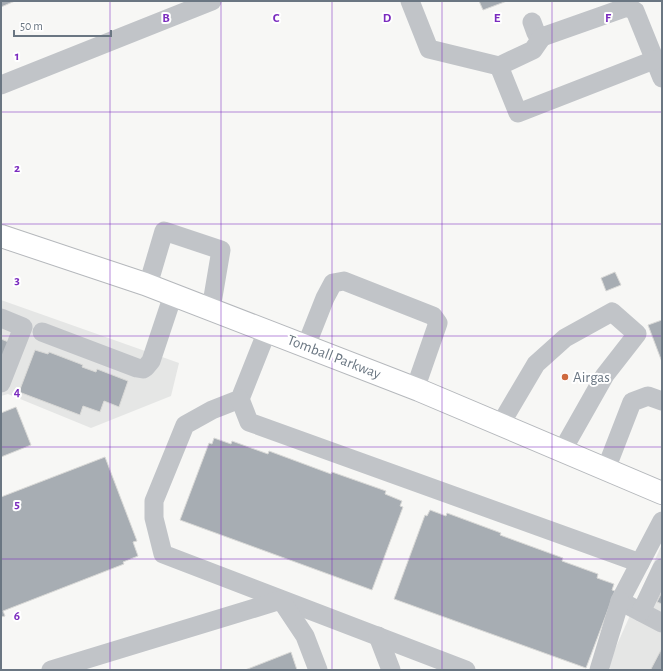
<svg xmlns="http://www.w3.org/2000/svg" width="663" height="671" viewBox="0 0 663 671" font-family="'Alegreya Sans',sans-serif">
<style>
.built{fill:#e5e6e5}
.building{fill:#a7adb3;stroke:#d9d9d7}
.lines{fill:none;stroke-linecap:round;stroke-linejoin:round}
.major-casing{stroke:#b5b8bc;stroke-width:24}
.minor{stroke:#c1c4c8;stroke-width:19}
.major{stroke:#fff;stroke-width:22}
.grid{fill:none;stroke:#7b2cbf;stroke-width:1;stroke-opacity:0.55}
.poi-dot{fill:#ce693e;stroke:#fff;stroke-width:1.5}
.labels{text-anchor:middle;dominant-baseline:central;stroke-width:4;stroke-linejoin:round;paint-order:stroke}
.street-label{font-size:15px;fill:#6a7682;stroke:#fff}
.poi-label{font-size:15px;fill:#6a7682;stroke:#fff;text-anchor:start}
.grid-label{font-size:13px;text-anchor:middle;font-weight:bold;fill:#7b2cbf;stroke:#fff;stroke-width:4;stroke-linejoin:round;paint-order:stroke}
</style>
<rect width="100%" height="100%" fill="#f7f7f5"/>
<g class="built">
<polygon points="1,300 179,363 171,396 91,428 8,394 1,396"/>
<polygon points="662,544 662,670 613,670 607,667"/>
</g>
<g class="building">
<polygon points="1,1 15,1 1,7"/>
<polygon points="479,1 507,1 483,10"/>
<polygon points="615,272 621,285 606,291 601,278"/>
<polygon points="662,320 662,362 648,325"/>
<polygon points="1,339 11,343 1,370"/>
<polygon points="35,350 48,354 49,352 83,365 82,367 96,372 97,369 128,381 119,407 104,401 100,412 83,406 80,415 19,392"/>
<polygon points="16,407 31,445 1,457 1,413"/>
<polygon points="214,438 231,444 232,441 268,454 269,451 331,474 332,472 386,491 385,494 402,501 400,506 403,507 372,590 180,520 209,443 212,444"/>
<polygon points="105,457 137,541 133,542 138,556 123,562 124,564 3,611 5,616 1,617 1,497"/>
<polygon points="430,510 446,516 447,513 501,533 500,535 563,558 562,561 598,574 597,578 614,584 612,590 615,591 586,668 394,599 425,515 427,516"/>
<polygon points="662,592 662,604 657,602"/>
<polygon points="661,650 662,670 654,670 651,669"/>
<polygon points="291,652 297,670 245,670"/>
</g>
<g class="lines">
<g class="major-casing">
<polyline id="major" points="1,236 145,284 419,390 662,493"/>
</g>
<g class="minor">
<polyline points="410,1 429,49 499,66"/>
<polyline points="532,22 536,33 542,37 627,7 635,11 662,78"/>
<polyline points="542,37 533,50 499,66 518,113 654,60"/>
<polyline points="1,85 212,1"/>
<polyline points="148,285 164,231 221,250 211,309"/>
<polyline points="1,318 23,327 1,383"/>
<polyline points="267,331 240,399 212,410 185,425 154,501 154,518 163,554 466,670"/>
<polyline points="42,332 137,368 143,369 146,367 151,361 173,295"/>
<polyline points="306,346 325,298 333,283 344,281 433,316 438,323 415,389"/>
<polyline points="240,399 249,422 640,563"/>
<polyline points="500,425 536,364 565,338 612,312 637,334 605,375 562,451"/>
<polyline points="606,469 632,402 648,396 662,401"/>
<polyline points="662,521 620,601 662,623"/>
<polyline points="641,612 662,568"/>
<polyline points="378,636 391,670"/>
<polyline points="51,670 281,600 305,636 318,670"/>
<polyline points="599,670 620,601"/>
</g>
<use href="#major" class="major"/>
</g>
<path class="grid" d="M110,1V670M221,1V670M332,1V670M442,1V670M552,1V670M1,112H662M1,224H662M1,336H662M1,447H662M1,559H662"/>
<circle class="poi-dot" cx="565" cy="377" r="4"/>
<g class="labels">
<g class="street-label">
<text transform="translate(334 357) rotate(21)">Tomball Parkway</text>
</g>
<g class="poi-label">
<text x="573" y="377">Airgas</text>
</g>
</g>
<g class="grid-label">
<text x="166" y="22">B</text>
<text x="276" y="22">C</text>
<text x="387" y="22">D</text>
<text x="497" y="22">E</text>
<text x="608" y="22">F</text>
<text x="17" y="60">1</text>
<text x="17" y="172">2</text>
<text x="17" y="284">3</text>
<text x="17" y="396">4</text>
<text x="17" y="508">5</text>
<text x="17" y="620">6</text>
</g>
<rect width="663" height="671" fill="none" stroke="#6a7682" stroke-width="4"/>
<path d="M14 30v6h97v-6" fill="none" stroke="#6a7682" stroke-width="2"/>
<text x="20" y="30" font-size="12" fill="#6a7682" stroke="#ffffff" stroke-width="3" paint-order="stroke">50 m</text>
</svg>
